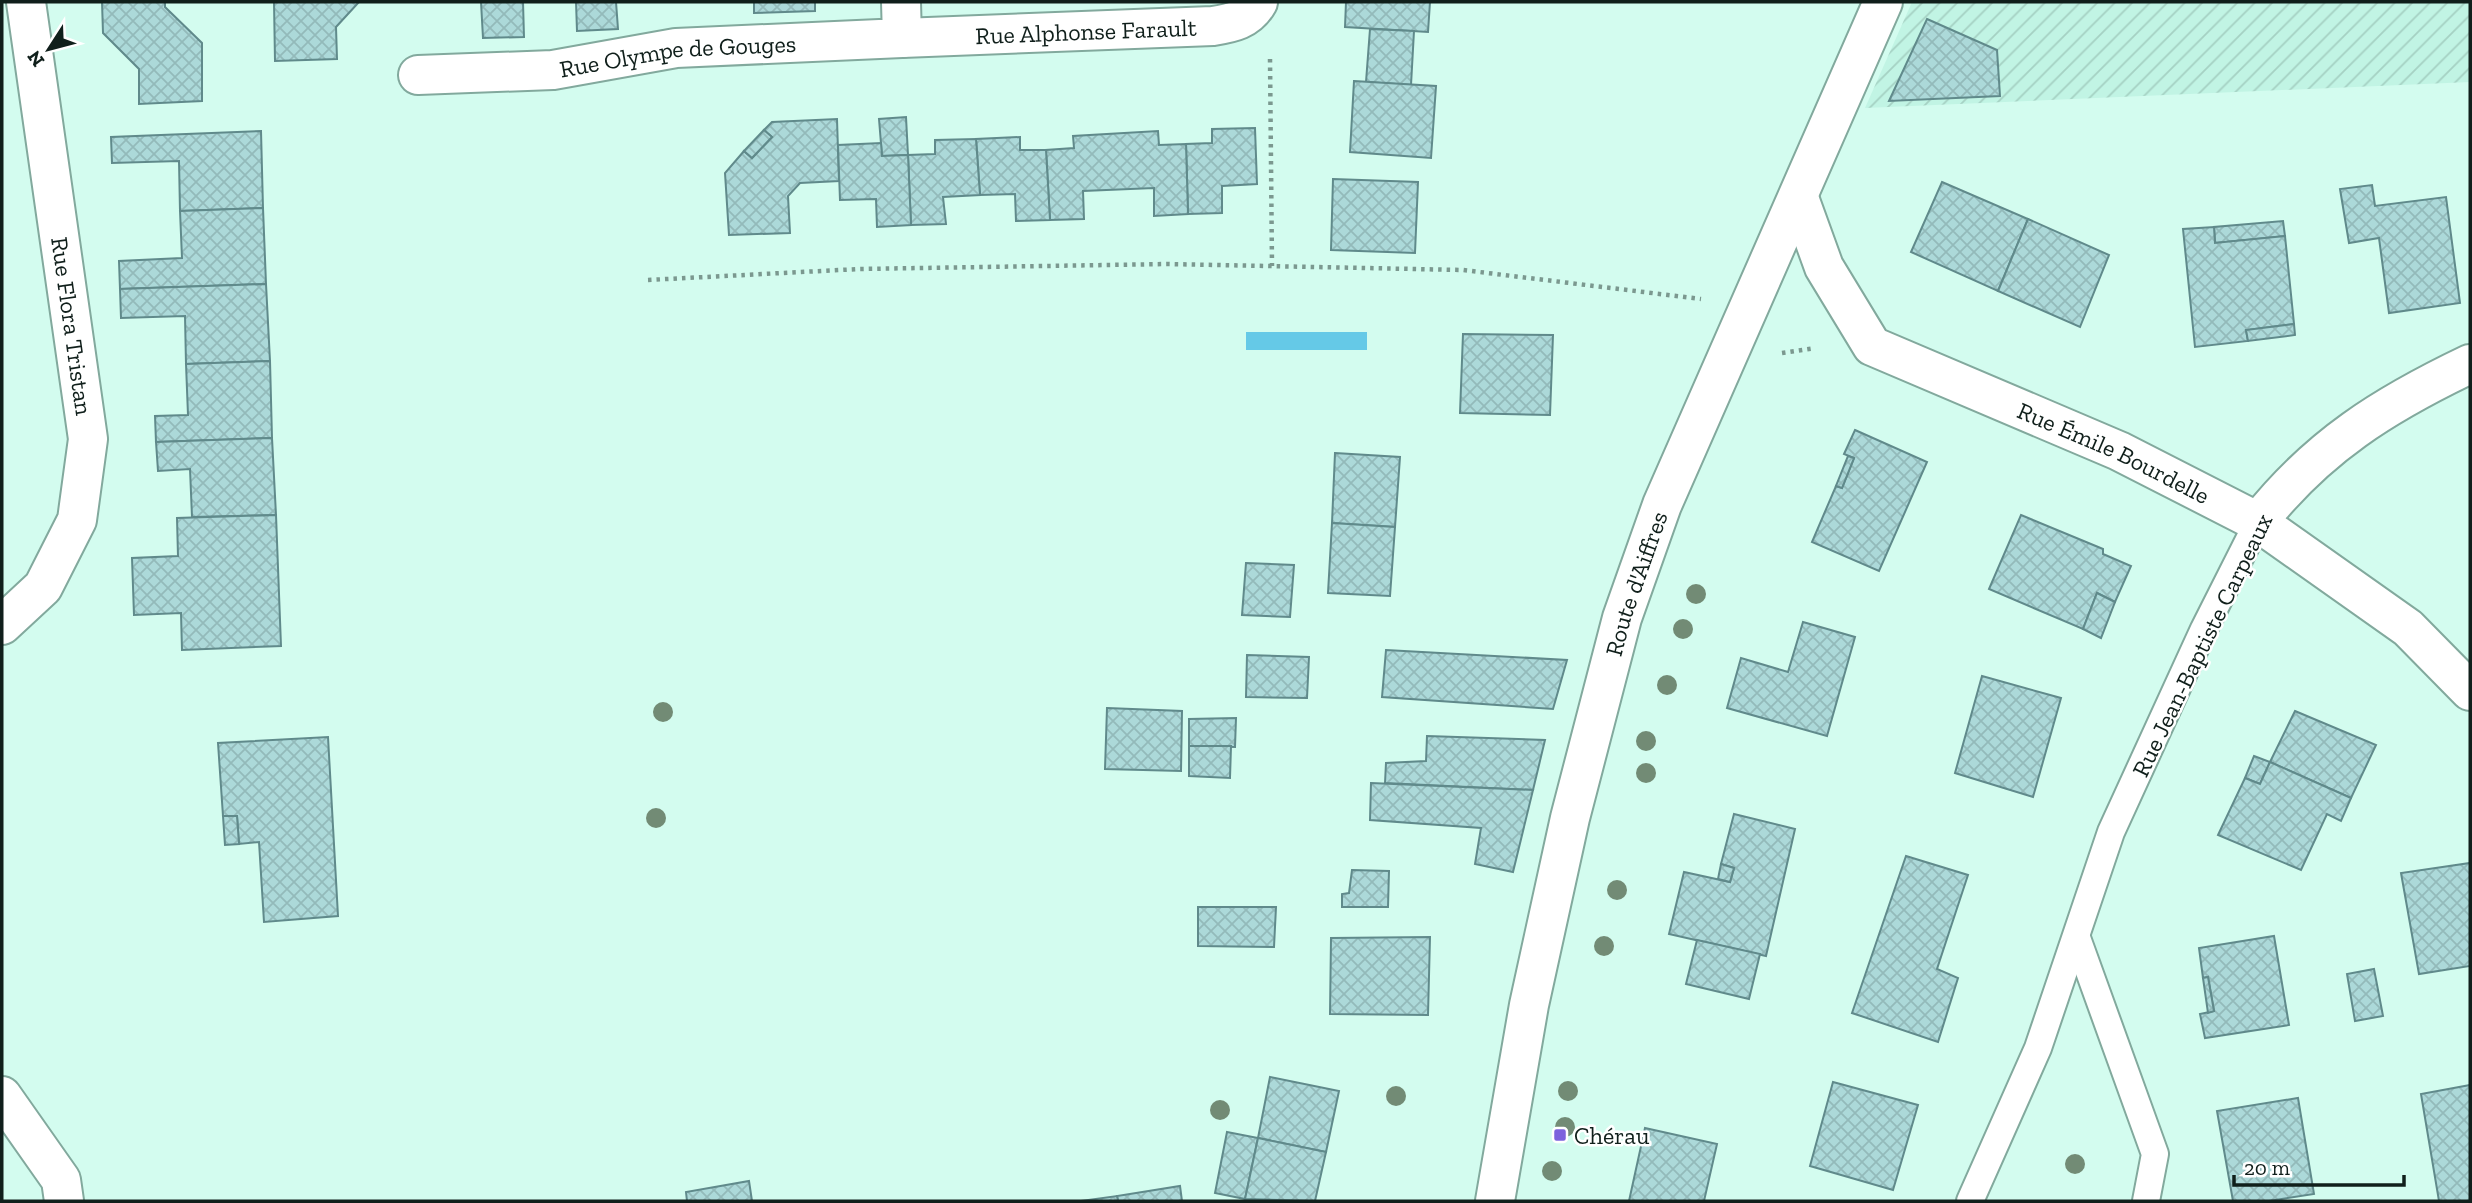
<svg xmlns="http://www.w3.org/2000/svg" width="2472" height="1203" viewBox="0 0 2472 1203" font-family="'Zilla Slab',serif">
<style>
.industrial{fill:url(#industrial-furrows)}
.water{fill:#65c9e7}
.building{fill:url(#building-cross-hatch);stroke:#608a8b;stroke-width:2}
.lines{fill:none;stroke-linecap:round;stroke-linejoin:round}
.lane-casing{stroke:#82a99d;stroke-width:30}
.street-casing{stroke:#82a99d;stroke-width:42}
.secondary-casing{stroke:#82a99d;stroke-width:42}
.path{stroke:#7b988f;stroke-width:4.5;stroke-dasharray:3.5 5;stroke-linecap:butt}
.lane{stroke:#fff;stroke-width:26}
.street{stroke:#fff;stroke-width:38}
.secondary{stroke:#fff;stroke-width:38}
.tree{fill:#728b75}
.poi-dot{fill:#7c62dd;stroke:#fff;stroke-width:2.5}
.labels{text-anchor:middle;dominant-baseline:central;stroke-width:5;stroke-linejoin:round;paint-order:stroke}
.street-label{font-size:24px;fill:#101f1b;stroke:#fff}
.poi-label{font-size:24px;fill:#101f1b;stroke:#fff;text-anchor:start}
</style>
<defs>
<pattern id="industrial-furrows" width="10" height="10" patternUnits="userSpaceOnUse" patternTransform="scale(1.75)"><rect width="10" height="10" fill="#c1f4e4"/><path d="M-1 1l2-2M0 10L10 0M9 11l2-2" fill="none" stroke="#a5d1c3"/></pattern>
<pattern id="building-cross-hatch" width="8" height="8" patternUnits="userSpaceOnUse" patternTransform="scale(1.75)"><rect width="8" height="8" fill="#acd9d9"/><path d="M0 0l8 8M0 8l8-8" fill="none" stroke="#93baba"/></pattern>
</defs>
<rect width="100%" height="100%" fill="#d3fcef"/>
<polygon class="industrial" points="1912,2 2470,2 2470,82 1865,108"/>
<rect class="water" x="1246" y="332" width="121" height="18"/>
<g class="building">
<polygon points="102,2 165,2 165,7 202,43 202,101 139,104 139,69 103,33"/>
<polygon points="274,2 359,2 336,27 337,59 275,61"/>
<polygon points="481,2 523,2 524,37 483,38"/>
<polygon points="576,2 616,2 618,29 577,31"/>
<polygon points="754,2 815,2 815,11 754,13"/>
<polygon points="1346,2 1430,2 1428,32 1345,27"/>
<polygon points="1927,19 1997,50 2000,96 1889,101"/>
<polygon points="1370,29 1414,31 1411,85 1366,82"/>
<polygon points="1354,81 1436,86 1431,158 1350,152"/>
<polygon points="906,117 908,155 882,156 879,119"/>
<polygon points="837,119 839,181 800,183 788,196 790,233 729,235 725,173 744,151 752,158 772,137 764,130 772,122"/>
<polygon points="1255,128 1257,184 1222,186 1222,213 1188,214 1186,144 1212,143 1212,129"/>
<polygon points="764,130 772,137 752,158 744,151"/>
<polygon points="261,131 263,208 180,211 179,161 112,163 111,137"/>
<polygon points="1158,131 1159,145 1186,144 1188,214 1154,216 1154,188 1083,191 1084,219 1050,220 1046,150 1074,148 1073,136"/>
<polygon points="1020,137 1020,150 1046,150 1050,220 1016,221 1015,194 980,195 976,139"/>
<polygon points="976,139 980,195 943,197 946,224 911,225 908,155 935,154 935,140"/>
<polygon points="881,143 882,156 908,155 911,225 877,227 876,199 840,200 838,145"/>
<polygon points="1333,179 1418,182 1415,253 1331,250"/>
<polygon points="1942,182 2028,219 1998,291 1911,252"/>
<polygon points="2372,185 2375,206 2446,197 2460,303 2389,313 2379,238 2349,243 2340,189"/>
<polygon points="263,208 266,284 120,289 119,261 182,258 180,211"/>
<polygon points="2028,219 2109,255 2080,327 1998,291"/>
<polygon points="2283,221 2285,236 2215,243 2214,227"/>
<polygon points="2214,227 2215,243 2285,236 2294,324 2246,330 2248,341 2195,347 2183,229"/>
<polygon points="266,284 270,361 186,364 185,316 121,318 120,289"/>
<polygon points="2294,324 2295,335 2248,341 2246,330"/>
<polygon points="1463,334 1553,335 1550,415 1460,413"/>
<polygon points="270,361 272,438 156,442 155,416 188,415 186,364"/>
<polygon points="1855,430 1927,462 1879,571 1812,542 1836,486 1842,488 1854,458 1844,454"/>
<polygon points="272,438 276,515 192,517 190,469 158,471 156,442"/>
<polygon points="1335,453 1400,457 1395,527 1332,523"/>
<polygon points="1848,456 1854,458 1842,488 1836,486"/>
<polygon points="276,515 281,646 182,650 181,613 134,615 132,558 178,556 177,518"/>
<polygon points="2021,515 2103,549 2103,554 2131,566 2115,602 2097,593 2083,629 1989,589"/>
<polygon points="1332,523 1395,527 1390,596 1328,593"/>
<polygon points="1246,563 1294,565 1290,617 1242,615"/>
<polygon points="2097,593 2115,602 2101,638 2083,629"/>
<polygon points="1803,622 1855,637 1827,736 1727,708 1741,658 1788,672"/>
<polygon points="1386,650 1567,660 1553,709 1382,697"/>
<polygon points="1247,655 1309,657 1307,698 1246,697"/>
<polygon points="1982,676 2061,698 2033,797 1955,773"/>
<polygon points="1107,708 1182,711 1181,771 1105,769"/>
<polygon points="2295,711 2376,745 2351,798 2270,762"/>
<polygon points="1236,718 1235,747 1189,746 1189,719"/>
<polygon points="1427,736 1545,740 1533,790 1385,783 1386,763 1426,761"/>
<polygon points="328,737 338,916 264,922 259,842 239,844 237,816 223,816 218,743"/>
<polygon points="1189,746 1231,746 1230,778 1189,776"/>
<polygon points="2254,756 2270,762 2260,784 2245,778"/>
<polygon points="2270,762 2351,798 2341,821 2327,814 2301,870 2218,835 2245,778 2260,784"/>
<polygon points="1371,783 1533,790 1513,872 1475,864 1481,828 1370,820"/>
<polygon points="1734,814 1795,829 1766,956 1669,934 1684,872 1730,882 1734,868 1721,864"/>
<polygon points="223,816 237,816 239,844 225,845"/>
<polygon points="1906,856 1968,875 1937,969 1958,978 1938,1042 1852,1013"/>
<polygon points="2470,863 2470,966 2419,974 2401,873"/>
<polygon points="1721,864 1734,868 1730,882 1718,879"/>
<polygon points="1352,870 1389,871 1388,907 1342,907 1342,894 1349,893"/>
<polygon points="1198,907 1276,907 1274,947 1198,946"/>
<polygon points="2274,936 2289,1025 2205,1038 2200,1014 2214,1011 2208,977 2203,978 2199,948"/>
<polygon points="1430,937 1428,1015 1330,1014 1331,938"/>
<polygon points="1697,940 1760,954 1749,999 1686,984"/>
<polygon points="2374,969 2383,1016 2355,1021 2347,974"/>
<polygon points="2208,977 2214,1011 2208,1013 2203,978"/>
<polygon points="1270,1077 1339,1091 1326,1152 1258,1138"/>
<polygon points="1833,1082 1918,1105 1893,1190 1810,1166"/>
<polygon points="2470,1085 2470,1201 2439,1201 2421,1094"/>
<polygon points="2298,1098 2314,1194 2269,1201 2233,1201 2217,1111"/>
<polygon points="1645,1128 1717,1144 1704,1201 1629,1201"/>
<polygon points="1227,1132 1258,1138 1245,1199 1215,1193"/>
<polygon points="1258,1138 1326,1152 1315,1201 1245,1199"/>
<polygon points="749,1181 752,1201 687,1201 686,1192"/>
<polygon points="1180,1186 1182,1201 1118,1201 1117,1196"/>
<polygon points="1117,1196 1118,1201 1081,1201"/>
</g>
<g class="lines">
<g class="lane-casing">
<g id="lane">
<polyline points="2077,938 2155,1154 2146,1201"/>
<polyline points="1970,1201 2038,1048 2111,832 2204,629 2258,522"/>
</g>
</g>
<g class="street-casing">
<g id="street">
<path id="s1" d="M902,38L1213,26C1232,23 1248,20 1258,2"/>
<path id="s2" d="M418,75L553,70L676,48L902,38L901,2"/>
<path id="s3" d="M1799,198L1824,267L1872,346L2119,451L2258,522L2408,628L2470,691"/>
<path d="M2258,522C2318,446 2384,405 2470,364"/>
<polyline points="2,625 43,587 77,520 88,439 26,2"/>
<polyline points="2,1096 61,1180 64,1201"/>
</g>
</g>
<g class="secondary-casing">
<g id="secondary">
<path id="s4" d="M1495,1201L1529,1005L1570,818L1622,618L1662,505L1883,2"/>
</g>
</g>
<g class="path">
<polyline points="1270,59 1272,266"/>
<polyline points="648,280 859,269 1168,264 1463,270 1701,299"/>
<polyline points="1782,353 1815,348"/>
</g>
<use href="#lane" class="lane"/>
<use href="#street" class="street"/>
<use href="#secondary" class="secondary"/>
</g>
<g class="tree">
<circle cx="1696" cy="594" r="10"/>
<circle cx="1683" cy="629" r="10"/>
<circle cx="1667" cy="685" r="10"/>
<circle cx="663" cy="712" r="10"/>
<circle cx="1646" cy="741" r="10"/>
<circle cx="1646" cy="773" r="10"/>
<circle cx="656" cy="818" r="10"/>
<circle cx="1617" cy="890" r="10"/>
<circle cx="1604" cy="946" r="10"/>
<circle cx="1568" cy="1091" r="10"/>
<circle cx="1396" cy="1096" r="10"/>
<circle cx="1220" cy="1110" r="10"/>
<circle cx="1565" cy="1127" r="10"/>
<circle cx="2075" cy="1164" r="10"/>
<circle cx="1552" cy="1171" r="10"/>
</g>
<rect class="poi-dot" x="1553" y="1128" width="14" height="14" rx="3.5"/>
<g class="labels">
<g class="street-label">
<text stroke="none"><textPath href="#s1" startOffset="184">Rue Alphonse Farault</textPath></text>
<text stroke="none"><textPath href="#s2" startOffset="261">Rue Olympe de Gouges</textPath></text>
<text transform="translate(72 326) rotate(82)">Rue Flora Tristan</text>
<text stroke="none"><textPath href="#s3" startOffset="430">Rue Émile Bourdelle</textPath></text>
<text stroke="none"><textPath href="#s4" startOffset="634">Route d'Aiffres</textPath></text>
<text transform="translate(2202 645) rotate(-64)">Rue Jean-Baptiste Carpeaux</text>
</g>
<g class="poi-label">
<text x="1574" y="1135">Chérau</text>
</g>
</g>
<rect width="2472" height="1203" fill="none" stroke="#101f1b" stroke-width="7"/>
<g transform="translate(49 49) rotate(234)" stroke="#ffffff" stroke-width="5" paint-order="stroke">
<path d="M0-5L12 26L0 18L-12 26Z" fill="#101f1b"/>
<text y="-10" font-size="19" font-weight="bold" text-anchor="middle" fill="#101f1b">N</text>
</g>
<path d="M2234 1175v10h170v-10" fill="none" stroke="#101f1b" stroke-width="3.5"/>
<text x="2244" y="1175" font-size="21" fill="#101f1b" stroke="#ffffff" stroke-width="5" paint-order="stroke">20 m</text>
</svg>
